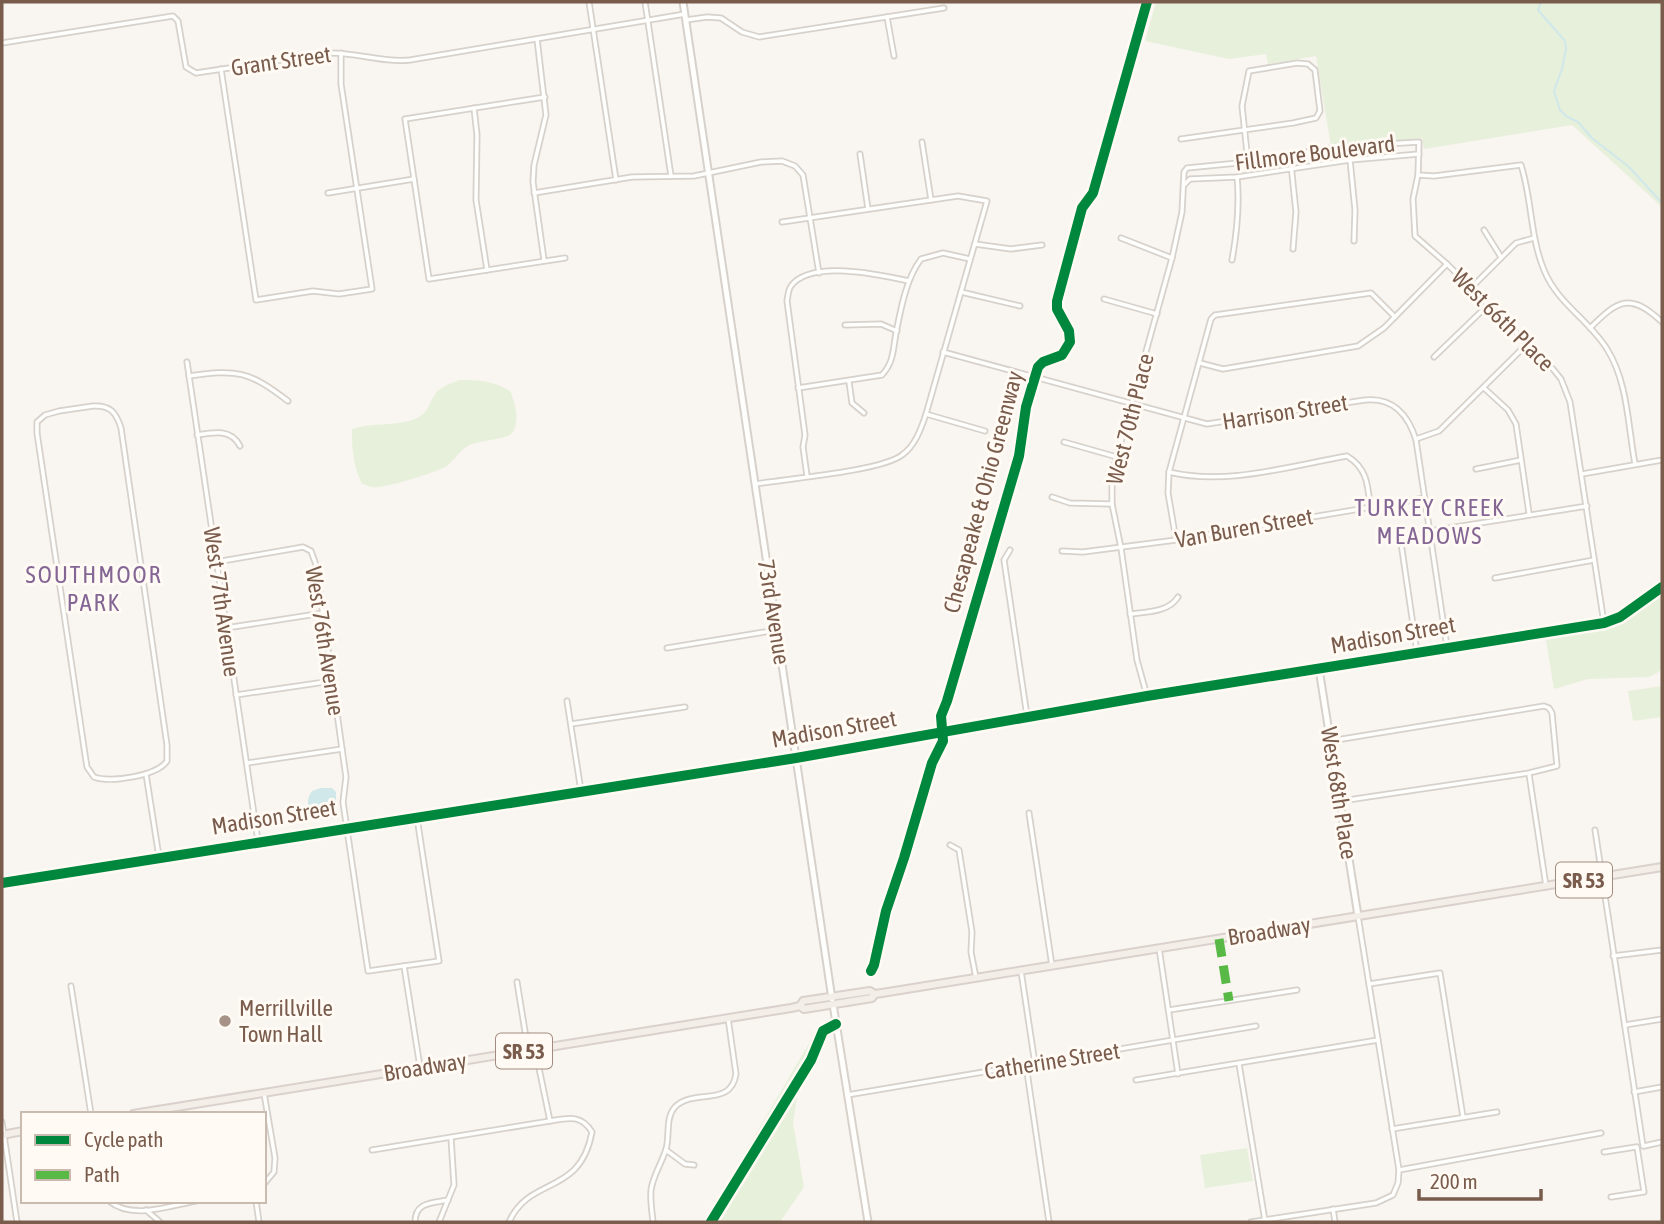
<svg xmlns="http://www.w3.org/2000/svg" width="1664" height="1224" viewBox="0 0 1664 1224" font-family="'Asap Condensed',sans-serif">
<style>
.green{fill:#e7f0db}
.water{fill:#d0e8ea}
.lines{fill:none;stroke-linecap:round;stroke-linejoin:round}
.stream{stroke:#d0e8ea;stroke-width:2}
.minor-casing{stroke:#d7d1cb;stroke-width:7}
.tertiary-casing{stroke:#d7d1cb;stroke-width:9}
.secondary-casing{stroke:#d9d2cb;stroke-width:9}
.primary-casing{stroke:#dad1cc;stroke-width:10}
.minor{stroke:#fefefd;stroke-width:3.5}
.tertiary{stroke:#fefefd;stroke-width:5}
.secondary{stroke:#fefefd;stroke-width:5}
.primary{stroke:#f3eee8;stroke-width:6}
.quiet{stroke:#58b947;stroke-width:9;stroke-dasharray:18 9;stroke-linecap:butt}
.cycleway-casing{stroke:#fffaf3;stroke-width:15}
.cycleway{stroke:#00873e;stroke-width:10}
.poi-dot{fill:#a69286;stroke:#fffaf3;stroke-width:2.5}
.labels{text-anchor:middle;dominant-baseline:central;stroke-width:6;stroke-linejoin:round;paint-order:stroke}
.shield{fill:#fffaf3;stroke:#a28b7f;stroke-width:2}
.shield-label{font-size:21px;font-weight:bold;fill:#7a5c4d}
.street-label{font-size:23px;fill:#7a5c4d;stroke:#fffaf3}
.poi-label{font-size:23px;fill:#7a5c4d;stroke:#fffaf3;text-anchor:start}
.neighbourhood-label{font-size:24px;letter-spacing:2px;fill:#846695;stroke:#fffaf3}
</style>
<rect width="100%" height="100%" fill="#f9f5f0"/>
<g class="green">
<polygon points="1156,2 1662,2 1662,207 1572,125 1424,149 1422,138 1331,146 1316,56 1268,64 1266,54 1229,59 1145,41"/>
<path d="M460,380C479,380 494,381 510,391C515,402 520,420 513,432C509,440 478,440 468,446C458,451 454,462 445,467C433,473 384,489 372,487C370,487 364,484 362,484C353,466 352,449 352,429C373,422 397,427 417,418C429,413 429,402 436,393C442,386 452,383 460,380Z"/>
<polygon points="1662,595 1662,670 1649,677 1588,679 1554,689 1546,640 1615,627"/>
<polygon points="1662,686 1662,717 1633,721 1628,691"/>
<polygon points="814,1035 823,1044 816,1062 798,1092 793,1123 804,1187 780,1222 704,1222"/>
<polygon points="1247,1148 1253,1181 1205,1188 1200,1155"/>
</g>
<path class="water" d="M321,788H332L336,792V812L333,818L318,820C307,814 305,800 312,791Z"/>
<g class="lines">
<polyline class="stream" points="1541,2 1538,10 1565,41 1566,49 1562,69 1554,91 1560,110 1566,116 1578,122 1592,138 1629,167 1662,203"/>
<g class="minor-casing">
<g id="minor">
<polyline points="589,2 616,180"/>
<polyline points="645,2 671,176"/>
<polyline points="887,17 894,56"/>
<polyline points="686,20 707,17 721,18 742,32 759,37 944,8"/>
<polyline points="537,39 546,115 534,165 533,182 544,260"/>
<path d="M2,43L173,16L178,21L186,67L196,73L328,53C356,52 382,63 410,60L685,14"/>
<polyline points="221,69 256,300 313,291 339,294 372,289 341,84 341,53"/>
<polyline points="545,97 405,119 429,279 565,258"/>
<polyline points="474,108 477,135 476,200 487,270"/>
<polyline points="1181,139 1293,123 1316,118 1320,111 1315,70 1308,64 1297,63 1249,71 1242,106 1248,162"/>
<polyline points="922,142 931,200"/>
<polyline points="860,154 868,209"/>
<polyline points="1290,155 1296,212 1293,249"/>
<polyline points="1350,160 1355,210 1354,241"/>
<path d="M1418,175L1434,176L1521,165C1532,199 1530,237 1544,270C1557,303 1589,320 1607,349C1628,382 1628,427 1635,464"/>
<polyline points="1184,185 1190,179 1237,177 1350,160 1419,154"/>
<polyline points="328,193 414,179"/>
<polyline points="534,193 632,177 694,176 761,162 782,161 795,166 803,175 819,273"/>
<polyline points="1484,230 1501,257"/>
<polyline points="1121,238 1172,258"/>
<polyline points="975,244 1011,249 1042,245"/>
<path d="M1232,260C1237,232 1240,206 1237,177"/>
<polyline points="1471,288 1516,243 1534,238"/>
<polyline points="961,292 1020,306"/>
<polyline points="1104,299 1157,314"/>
<polyline points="845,325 881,324 897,331"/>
<path d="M1590,328C1618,300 1630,292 1662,322"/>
<path d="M943,352L1207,424L1365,400C1392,397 1408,414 1416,440L1447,647"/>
<polyline points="1434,357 1488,305"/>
<polyline points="187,362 258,841"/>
<polyline points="1200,363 1223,369 1358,346 1384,328 1447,264"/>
<path d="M189,376C237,369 249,371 288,401"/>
<polyline points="849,382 852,403 864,413"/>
<path d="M798,388L882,375C894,362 893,349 896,333C901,308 906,279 921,259L943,253L970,259"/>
<polyline points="1484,388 1508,410 1516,424 1529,513"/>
<path d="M93,406C110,405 116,412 121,428L167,745V761C157,776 110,783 94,777L87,767L86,761L37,433V422L45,415L59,411Z"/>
<polyline points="926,414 985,431"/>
<path d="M197,435C215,432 231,429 240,446"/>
<polyline points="1416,439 1439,431 1527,344"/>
<polyline points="1064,442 1117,457"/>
<polyline points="1476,469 1521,460"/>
<path d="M1169,472C1227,486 1289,466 1347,456C1367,468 1368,485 1370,506"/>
<polyline points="1582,474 1662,460"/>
<path d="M807,476L803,447L805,435L787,301C788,296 788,290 791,286C811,259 881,275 909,281"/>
<path d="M755,484C785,479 882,471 902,455C915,446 921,429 926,414L987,201L958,196L782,222"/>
<polyline points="1052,497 1070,503 1112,504"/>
<polyline points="1430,531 1587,506"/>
<polyline points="1400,536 1417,652"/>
<polyline points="1176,540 1168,493 1169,472 1211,319 1215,315 1371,293 1395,317"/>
<polyline points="1010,550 1004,560 1027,716"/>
<polyline points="1062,551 1083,552 1176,540 1425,498"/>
<polyline points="216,562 303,547 311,551 316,565 346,777 343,802 345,816 368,971 439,961 417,818"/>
<polyline points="1495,578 1594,560"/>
<path d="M1130,614C1147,612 1169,612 1178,597"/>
<polyline points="226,628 323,613"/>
<polyline points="667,648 777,630"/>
<polyline points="236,695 332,681"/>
<polyline points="1147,696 1137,660 1121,548 1112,504 1112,474 1172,258 1182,212 1184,172 1187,168 1248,162 1337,147 1419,142 1418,175 1413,199 1415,236 1447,264 1553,369 1561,379 1570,402 1604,623"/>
<polyline points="567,701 581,791"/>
<polyline points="571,724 685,707"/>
<polyline points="1330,741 1544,706 1549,708 1552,713 1557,766 1529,773 1341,801"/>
<polyline points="247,763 342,749"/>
<polyline points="146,774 159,857"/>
<polyline points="1529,774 1546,886"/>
<polyline points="1029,813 1052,966"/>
<polyline points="1595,830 1643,1146"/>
<polyline points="950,845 959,850 972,932 971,952 976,978"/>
<polyline points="1159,948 1178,1074"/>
<polyline points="1613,956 1662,950"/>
<polyline points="404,966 420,1067"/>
<polyline points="1021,971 1035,1064"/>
<polyline points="517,982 528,1050"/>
<polyline points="1369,984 1440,973 1463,1117"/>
<polyline points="71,986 91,1114"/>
<polyline points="1169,1010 1297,990"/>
<polyline points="1625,1025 1662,1019"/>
<polyline points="1239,1064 1265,1221"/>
<polyline points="1026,1065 1049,1222"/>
<polyline points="1136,1080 1378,1040"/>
<polyline points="1634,1092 1662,1087"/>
<polyline points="264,1093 275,1158 274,1172 264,1184"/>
<polyline points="847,1095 1256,1026"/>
<polyline points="2,1122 17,1222"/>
<polyline points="1392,1129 1497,1112"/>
<polyline points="1644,1146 1662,1142"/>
<polyline points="372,1150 550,1121"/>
<polyline points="666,1150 685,1164 694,1165"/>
<polyline points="1604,1152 1636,1147"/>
<polyline points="1399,1170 1601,1133"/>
<polyline points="1611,1197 1644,1192 1637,1147"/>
<path d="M109,1201C132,1220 169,1206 196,1201"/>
<polyline points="256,1201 259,1222"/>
<polyline points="1333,1209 1335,1222"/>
<polyline points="146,1210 160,1222"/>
<path d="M415,1222C415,1202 432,1203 448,1200"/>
<polyline points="439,1222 454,1185 451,1138"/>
<path d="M509,1222C530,1175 580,1197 592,1132C581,1114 568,1118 550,1121L535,1049"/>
<path d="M653,1222C652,1211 650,1201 651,1190C653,1175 662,1163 666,1149C670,1136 665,1118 675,1107C693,1088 731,1108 736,1074L728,1018"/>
<polyline points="1251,1222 1376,1203 1393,1195 1398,1183 1399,1170 1358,916"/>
</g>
</g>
<g class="tertiary-casing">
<g id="tertiary">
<polyline points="683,2 832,999"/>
<polyline points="1319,669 1358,916"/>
<polyline points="2,883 796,758 1147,696 1604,623 1620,617 1662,587"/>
</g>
</g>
<g class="secondary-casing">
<polyline id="secondary" points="833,1004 868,1222"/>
</g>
<g class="primary-casing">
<g id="primary">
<polyline points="800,1006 803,1001 870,991 875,994"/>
<polyline points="133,1114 791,1008 800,1006 804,1009 872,998 875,994 882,993 1662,867"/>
<polyline points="2,1135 23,1131"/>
</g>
</g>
<use href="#minor" class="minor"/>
<use href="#tertiary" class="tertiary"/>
<use href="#secondary" class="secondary"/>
<use href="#primary" class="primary"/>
<polyline class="quiet" points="1219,939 1229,1001"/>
<g class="cycleway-casing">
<g id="cycleway">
<polyline points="2,883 796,758 1147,696 1604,623 1620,617 1662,587"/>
<polyline points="871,971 874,965 886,911 904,858 932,763 943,741 941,716 947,701 1019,456 1026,407 1038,367 1043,362 1062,355 1070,342 1069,331 1057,309 1057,301 1082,208 1093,193 1147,2"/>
<polyline points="711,1222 811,1060 823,1031 836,1024"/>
</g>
</g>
<use href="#cycleway" class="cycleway"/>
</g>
<circle class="poi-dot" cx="225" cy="1021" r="7"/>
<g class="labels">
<g class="shield">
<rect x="1556" y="862.5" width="56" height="35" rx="5"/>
<rect x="496" y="1033.5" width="56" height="35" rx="5"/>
</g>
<g class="shield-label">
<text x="1584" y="880">SR 53</text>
<text x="524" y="1051">SR 53</text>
</g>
<g class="street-label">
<text transform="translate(281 61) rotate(-8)">Grant Street</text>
<text transform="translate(1315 153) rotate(-7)">Fillmore Boulevard</text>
<text transform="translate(1503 320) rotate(45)">West 66th Place</text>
<text transform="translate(1285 412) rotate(-9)">Harrison Street</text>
<text transform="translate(1130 419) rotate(-76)">West 70th Place</text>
<text transform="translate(983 492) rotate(-75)">Chesapeake &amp; Ohio Greenway</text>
<text transform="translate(1244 528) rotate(-10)">Van Buren Street</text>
<text transform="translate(222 602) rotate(82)">West 77th Avenue</text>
<text transform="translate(774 612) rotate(81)">73rd Avenue</text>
<text transform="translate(1393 635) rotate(-10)">Madison Street</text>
<text transform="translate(325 641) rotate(81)">West 76th Avenue</text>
<text transform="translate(834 729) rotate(-10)">Madison Street</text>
<text transform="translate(1339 793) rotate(81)">West 68th Place</text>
<text transform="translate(274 817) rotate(-9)">Madison Street</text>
<text transform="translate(1269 931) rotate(-9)">Broadway</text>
<text transform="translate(1052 1061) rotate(-9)">Catherine Street</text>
<text transform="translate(425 1067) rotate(-9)">Broadway</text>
</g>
<g class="poi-label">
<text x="239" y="1008">Merrillville<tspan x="239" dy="26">Town Hall</tspan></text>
</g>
<g class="neighbourhood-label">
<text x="1430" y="507">TURKEY CREEK<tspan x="1430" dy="28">MEADOWS</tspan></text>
<text x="94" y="574">SOUTHMOOR<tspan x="94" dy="28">PARK</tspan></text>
</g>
</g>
<rect width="1664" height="1224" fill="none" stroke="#7a5c4d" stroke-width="7"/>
<rect x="21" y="1112" width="245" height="91" fill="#fffaf3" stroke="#cabbb1" stroke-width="2"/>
<rect x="35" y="1135" width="35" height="10" fill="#00873e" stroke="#cabbb1" stroke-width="2"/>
<text x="84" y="1147" font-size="21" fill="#7a5c4d">Cycle path</text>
<rect x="35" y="1170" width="35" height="10" fill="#58b947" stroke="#cabbb1" stroke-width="2"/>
<text x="84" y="1182" font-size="21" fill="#7a5c4d">Path</text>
<path d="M1419 1189v10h122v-10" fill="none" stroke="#7a5c4d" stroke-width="3.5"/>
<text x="1430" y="1189" font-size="21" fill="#7a5c4d" stroke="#fffaf3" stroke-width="5" paint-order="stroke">200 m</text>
</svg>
